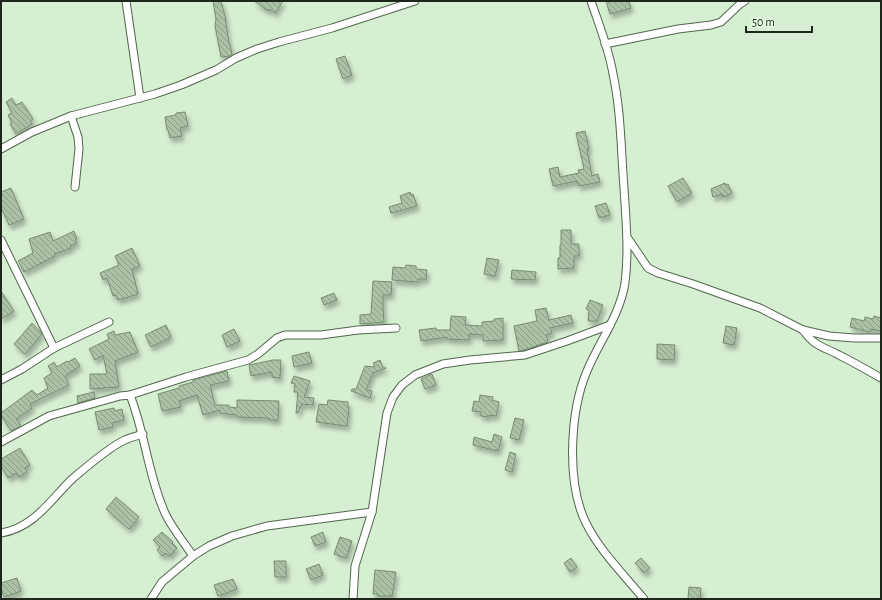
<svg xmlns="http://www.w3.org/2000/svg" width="882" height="600" viewBox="0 0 882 600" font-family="'Alegreya Sans',sans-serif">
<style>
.building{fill:url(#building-back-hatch);stroke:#778d73;filter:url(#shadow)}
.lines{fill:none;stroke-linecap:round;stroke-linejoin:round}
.street-casing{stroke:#52664e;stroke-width:9}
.street{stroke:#fff;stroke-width:7}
</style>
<defs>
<pattern id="building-back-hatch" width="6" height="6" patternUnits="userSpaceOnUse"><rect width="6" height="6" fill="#abc2a7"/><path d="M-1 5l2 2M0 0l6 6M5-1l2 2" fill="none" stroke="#8b9e87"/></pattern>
<filter id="shadow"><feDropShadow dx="2.5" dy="4.5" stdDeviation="2" flood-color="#0004"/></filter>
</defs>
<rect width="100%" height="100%" fill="#d6eed1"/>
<g class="building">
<polygon points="213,1 221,1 225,16 229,44 230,44 232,55 230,56 221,57 215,26 216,19"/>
<polygon points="254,1 283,1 275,13 270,9 268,11"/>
<polygon points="606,1 629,1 631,8 610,14"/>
<polygon points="345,56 352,75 343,79 336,59"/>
<polygon points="12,98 16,105 22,102 33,119 30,121 32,124 16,134 10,124 12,123 8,115 12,113 6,102"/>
<polygon points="185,112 188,126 180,128 182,136 170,138 168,130 167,130 165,117 176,115 176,113"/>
<polygon points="585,131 589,149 587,149 592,176 598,174 600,182 579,186 577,181 553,186 549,169 558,167 560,177 579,173 578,170 584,169 576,133"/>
<polygon points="683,178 692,193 677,202 668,186"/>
<polygon points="725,183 726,185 728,184 732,193 723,197 722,194 713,197 711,189"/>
<polygon points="11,188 24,219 9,225 1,207 1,192"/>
<polygon points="410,192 411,195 413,194 417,206 391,213 389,207 402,203 400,196"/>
<polygon points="606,203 610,215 599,218 595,206"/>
<polygon points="561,230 571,230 571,244 579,244 579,256 574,256 574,268 558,269 558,258 560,258 560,245 561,245"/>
<polygon points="74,231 77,239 75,240 77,243 70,246 71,248 54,254 55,256 24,272 18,261 33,253 29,239 50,232 53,241"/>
<polygon points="132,248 140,266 132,269 138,294 118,300 116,295 113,296 107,278 103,280 100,273 119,265 115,256"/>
<polygon points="487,258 499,260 495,276 484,274"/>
<polygon points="406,265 416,266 416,269 427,270 426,279 418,279 418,282 392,280 393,267 405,268"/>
<polygon points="512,270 536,272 535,280 511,279"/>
<polygon points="373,281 392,282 391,295 383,295 383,307 384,322 360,324 360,315 371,314"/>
<polygon points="1,291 14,311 1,319"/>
<polygon points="334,293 337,300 324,305 321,298"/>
<polygon points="590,300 603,305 597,321 588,321 589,310 586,309"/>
<polygon points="546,308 549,320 571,315 573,323 550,328 552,333 546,335 548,342 524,350 519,351 514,326 537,321 535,310"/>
<polygon points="451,316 466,317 465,325 482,326 482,322 494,321 494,319 503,318 503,340 483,341 483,335 469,334 469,340 447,339 447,337 421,341 419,330 436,328 436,330 450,330"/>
<polygon points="874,316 881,318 881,331 871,329 870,332 850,327 852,318 864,321 865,317 873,319"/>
<polygon points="32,323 39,330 42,334 25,354 14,344"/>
<polygon points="166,325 171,337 151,347 145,335"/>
<polygon points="726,326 737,328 734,345 723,343"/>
<polygon points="234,329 240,341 227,347 222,335"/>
<polygon points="114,331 115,335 130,332 138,352 115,361 119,387 90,389 90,374 107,374 103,355 95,360 89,349 109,339 107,334"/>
<polygon points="657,344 675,345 674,360 657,359"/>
<polygon points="309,352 312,363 294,367 292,356"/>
<polygon points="75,358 80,366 65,376 69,385 30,404 32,408 16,419 21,426 11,431 1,415 1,413 32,390 37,395 48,388 44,378 52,373 48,366 54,362 57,367 67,361 68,362"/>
<polygon points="273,360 281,360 280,378 272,377 272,372 251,376 249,365"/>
<polygon points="380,360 383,368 386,368 373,373 366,390 372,391 370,398 351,391 352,389 356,389 365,366 375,367 373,363"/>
<polygon points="227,371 229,381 210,385 215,405 229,405 229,407 237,408 237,400 279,401 278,420 269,420 269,418 237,417 237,415 220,413 220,410 203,415 197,395 179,401 181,407 162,411 158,394 179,388 179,386 193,382 193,380"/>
<polygon points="432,374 436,385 425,389 421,379"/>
<polygon points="294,376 310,381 304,397 314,398 313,405 302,404 298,413 296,413 298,392 294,392 295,384 291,383"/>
<polygon points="94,392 95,398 78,403 77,396"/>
<polygon points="480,395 493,397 492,400 499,402 496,416 489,415 488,417 481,416 481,412 472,411 474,401 479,402"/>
<polygon points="328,400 348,402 348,407 349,407 347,426 316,422 319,404 327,405"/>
<polygon points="114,408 115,411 122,409 124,420 112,423 113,427 99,430 95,412"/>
<polygon points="515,418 524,420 519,440 510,438"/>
<polygon points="494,434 502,437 498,451 473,445 474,437 492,442"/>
<polygon points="20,448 30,465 25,468 27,472 19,477 16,473 8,478 1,466 1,459"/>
<polygon points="510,452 516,454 512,472 505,470"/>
<polygon points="116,497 139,517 129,529 106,509"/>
<polygon points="162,532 173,542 172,543 177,548 169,556 165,553 162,556 157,550 160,547 153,540"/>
<polygon points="323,532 326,542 315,546 311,537"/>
<polygon points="340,537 352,541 346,558 334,554"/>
<polygon points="571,558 577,567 570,572 564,563"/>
<polygon points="641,558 650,568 644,573 635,563"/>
<polygon points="274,561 286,561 286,577 275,577"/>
<polygon points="319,564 323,575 311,580 306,569"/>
<polygon points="375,570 396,572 392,596 378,596 378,594 373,594"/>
<polygon points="17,578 21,591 4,597 1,589 1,583"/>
<polygon points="233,579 237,589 218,596 214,585"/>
<polygon points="689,587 701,588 700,599 688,599"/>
</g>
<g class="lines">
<g class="street-casing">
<g id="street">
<polyline points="126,1 140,98"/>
<path d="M591,1C599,25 609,49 613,74C621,111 621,150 624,188C626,220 629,252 625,283C620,315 599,342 587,371C570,411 566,483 586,523C599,550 625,576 644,599"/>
<polyline points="605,44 678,29 711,25 721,22 740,4 745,1"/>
<polyline points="71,116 78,137 79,149 75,187"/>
<polyline points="1,149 32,132 71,116 155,94 181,85 216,70 236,58 257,49 279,42 332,28 415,1"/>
<polyline points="627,237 648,268 658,273 693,284 760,308 803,330 829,336 854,338 881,338"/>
<polyline points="1,240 54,348"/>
<path d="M803,330C815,347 822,346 839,355C853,362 867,370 881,378"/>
<polyline points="1,380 22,369 54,348 109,322"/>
<polyline points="130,395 186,377 248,360 258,354 277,338 285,335 321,335 358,330 396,328"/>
<path d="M1,442L49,416L120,396L130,395C145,433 148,475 165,513C170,525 185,544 193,556"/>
<path d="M1,533C33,528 50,501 71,480C85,468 109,447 125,440C131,437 137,436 143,434"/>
<polyline points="151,599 162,582 193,556 209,546 232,536 267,526 372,512"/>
<polyline points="353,599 355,566 372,512 387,413 393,397 402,385 415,375 443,364 470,360 525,355 567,341 610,325"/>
</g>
</g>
<use href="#street" class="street"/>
</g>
<rect width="882" height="600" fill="none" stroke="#1e271c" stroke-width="4"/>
<path d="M746 26v6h66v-6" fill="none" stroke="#1e271c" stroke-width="2"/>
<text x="752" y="26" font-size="12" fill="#1e271c" stroke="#e3fbde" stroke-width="3" paint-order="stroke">50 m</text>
</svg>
